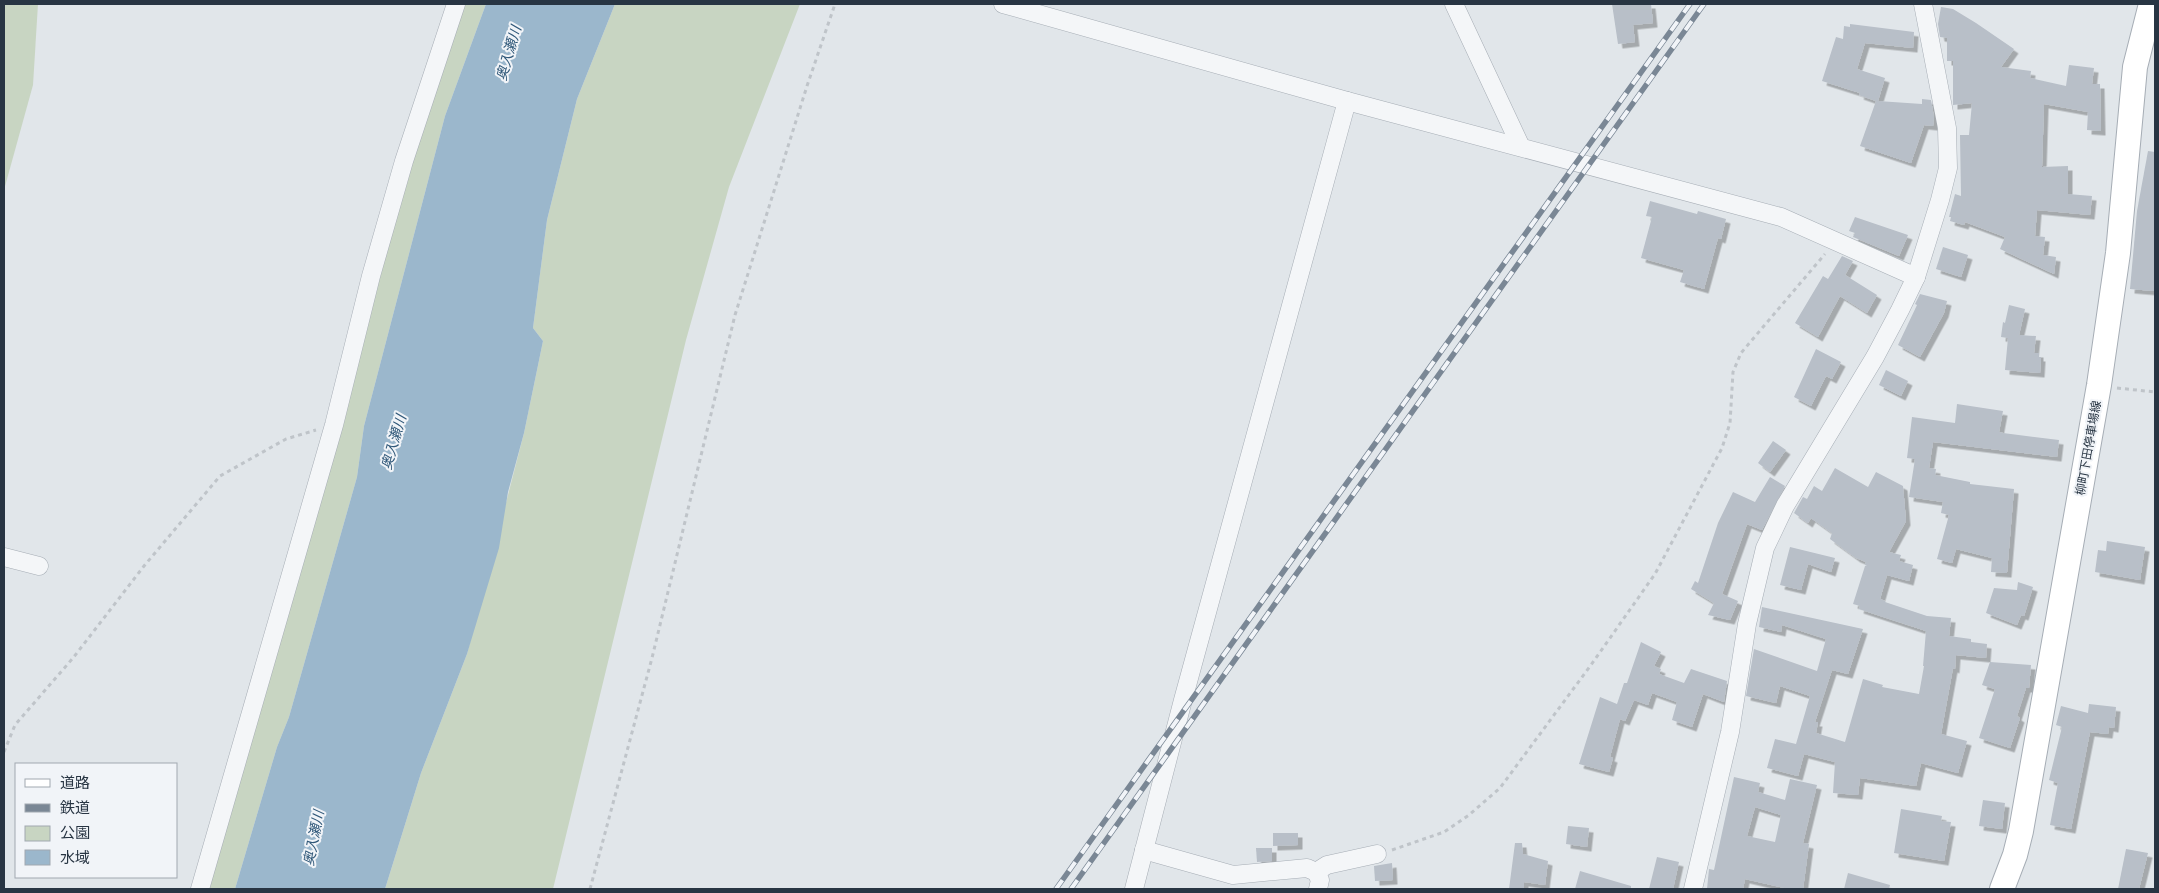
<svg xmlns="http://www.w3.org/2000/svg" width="2159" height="893" viewBox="0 0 2159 893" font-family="Inter,'Noto Sans JP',sans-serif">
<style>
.green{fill:#c8d5c2}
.water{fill:#9bb7cc}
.building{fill:#b8bfc8;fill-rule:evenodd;filter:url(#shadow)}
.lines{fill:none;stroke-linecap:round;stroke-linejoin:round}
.street-casing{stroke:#a6adb5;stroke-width:19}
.secondary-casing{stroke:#a6adb5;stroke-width:26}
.path{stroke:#bfc4c9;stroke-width:3;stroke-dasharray:4 4;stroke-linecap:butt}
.street{stroke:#f4f6f8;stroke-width:18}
.secondary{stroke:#fff;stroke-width:24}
.rail-casing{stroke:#7a8795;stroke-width:5.5}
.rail{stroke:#f1f4f8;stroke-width:4;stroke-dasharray:11;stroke-linecap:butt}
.labels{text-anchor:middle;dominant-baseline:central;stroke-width:4;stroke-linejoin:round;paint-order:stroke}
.street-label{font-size:12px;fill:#283543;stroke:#f1f4f8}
.water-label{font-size:14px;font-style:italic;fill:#305879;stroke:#f1f4f8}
</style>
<defs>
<filter id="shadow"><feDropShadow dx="4.5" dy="4.5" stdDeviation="0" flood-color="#0004"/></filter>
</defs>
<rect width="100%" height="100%" fill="#e1e6ea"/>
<g class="green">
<polygon points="4,4 38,4 33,85 4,190"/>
<polygon points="463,4 486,4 445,116 364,426 357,477 289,717 277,747 235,889 206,889 410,162"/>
<polygon points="615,4 800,4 729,187 686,340 553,889 385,889 421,773 467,654 524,433 543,341 533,328 547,220 577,99"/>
</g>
<polygon class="water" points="486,4 615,4 577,99 547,220 533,328 543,341 524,433 508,492 499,548 467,654 421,773 385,889 235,889 277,747 289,717 357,477 364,426 445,116"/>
<g class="building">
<polygon points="1612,4 1651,4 1653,23 1633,25 1635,42 1618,44"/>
<polygon points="1941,7 1953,9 1976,23 2014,49 2001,67 2031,71 2030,78 2066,86 2069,65 2094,68 2092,84 2100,84 2101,131 2087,130 2088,112 2044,104 2042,167 2068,166 2068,194 2092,196 2090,215 2037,210 2035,236 2045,237 2043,255 2056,257 2054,274 2000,249 2005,237 1965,222 1964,225 1950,221 1951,217 1949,217 1955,194 1961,196 1960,135 1969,135 1972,103 1953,105 1953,61 1947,61 1947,38 1940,37 1938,24"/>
<polygon points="1850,24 1914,32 1913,48 1865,43 1857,69 1885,78 1878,101 1922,104 1922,99 1931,100 1934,117 1933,126 1924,125 1911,163 1860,146 1876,101 1859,95 1860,93 1822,81 1836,37 1843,39 1844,26 1850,27"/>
<polygon points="2148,151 2155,152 2154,291 2130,289 2137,211"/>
<polygon points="1650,201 1697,214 1698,211 1726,219 1721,239 1718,238 1704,289 1680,282 1684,270 1641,258 1652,217 1646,216"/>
<polygon points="1855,217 1908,235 1899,256 1853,237 1855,233 1849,231"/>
<polygon points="1943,247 1968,255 1961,277 1936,269"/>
<polygon points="1842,256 1853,261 1845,275 1877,295 1867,313 1840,296 1818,337 1795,323 1823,276 1828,279"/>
<polygon points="1920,294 1947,301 1944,313 1920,357 1898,345 1917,305 1915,304"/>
<polygon points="2009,305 2025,309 2019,335 2036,336 2034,353 2039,353 2039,357 2041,357 2040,373 2005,370 2008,338 2001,337 2003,322 2005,323"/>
<polygon points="1816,349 1841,362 1832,379 1826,376 1811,406 1794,397"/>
<polygon points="1886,370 1908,381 1901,396 1879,385"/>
<polygon points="1957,404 2003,411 1999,432 2003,433 2059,440 2057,457 1933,442 1929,468 1936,469 1935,475 1970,482 1970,484 2014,489 2007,573 1991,572 1992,558 1956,549 1952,563 1937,559 1949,515 1941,513 1943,502 1909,497 1915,459 1907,458 1912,417 1955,423"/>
<polygon points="1773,441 1786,450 1770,472 1758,463"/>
<polygon points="1835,468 1868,487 1876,472 1903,486 1906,521 1889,552 1901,555 1899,561 1913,565 1909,581 1887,575 1880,599 1885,601 1885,602 1927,616 1951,618 1949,636 1971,639 1971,642 1987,644 1986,658 1956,655 1955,669 1953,668 1941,734 1967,741 1958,773 1921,763 1916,786 1860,778 1858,795 1833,793 1835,762 1804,754 1798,776 1767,768 1775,739 1796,744 1810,696 1780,686 1776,703 1746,696 1754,649 1817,671 1826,639 1782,625 1781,632 1759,627 1762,607 1863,629 1848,674 1832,670 1815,722 1818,722 1816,733 1845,742 1863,679 1883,685 1882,687 1919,694 1924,666 1923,666 1926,631 1859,609 1860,606 1853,604 1865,566 1867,566 1865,565 1866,562 1856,558 1830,539 1832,533 1811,518 1808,523 1794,513 1803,497 1807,499 1814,486 1822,491"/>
<polygon points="1770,477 1785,486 1762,530 1747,524 1722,594 1738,601 1730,620 1708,615 1714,603 1691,589 1695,581 1698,583 1718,523 1733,492 1755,502"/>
<polygon points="2107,541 2145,547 2140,580 2095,572 2098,550 2106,551"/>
<polygon points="1790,547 1835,558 1831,572 1808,564 1801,590 1780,585"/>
<polygon points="2018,582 2033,587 2024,616 2021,615 2017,625 1986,613 1994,588 2017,590"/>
<polygon points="1641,642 1661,652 1654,666 1661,669 1659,674 1684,683 1691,669 1727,681 1724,702 1703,694 1692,727 1672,720 1677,702 1652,693 1648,705 1634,700 1625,721 1620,719 1610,757 1613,758 1609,772 1579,764 1600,697 1617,704 1624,683 1627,683"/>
<polygon points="1990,662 2031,665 2029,688 2026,688 2017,716 2020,718 2010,748 1979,738 1995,689 1982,685"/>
<polygon points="2089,704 2116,707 2114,728 2109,727 2108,734 2090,732 2071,829 2050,825 2058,783 2049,780 2062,727 2056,725 2061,706 2088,713"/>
<path d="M1734,777L1760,783L1758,792L1785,800L1790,779L1817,785L1803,843L1809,844L1803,889H1789L1745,879L1743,889H1707L1709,869L1714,870ZM1755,807L1781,815L1775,842L1747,836Z"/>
<polygon points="1983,800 2005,803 2002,829 1979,826"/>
<polygon points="1901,809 1942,816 1941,821 1951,822 1944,861 1894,853"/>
<polygon points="1568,826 1589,828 1587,847 1566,844"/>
<polygon points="1273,833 1298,833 1298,845 1273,846"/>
<polygon points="1515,843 1522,843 1523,854 1548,861 1545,885 1524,882 1524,889 1509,889"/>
<polygon points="1256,848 1272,848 1272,861 1257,862"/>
<polygon points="2126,849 2148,853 2139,889 2118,889"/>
<polygon points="1657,857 1679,862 1673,889 1649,889"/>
<polygon points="1392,863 1393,880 1375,881 1374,866"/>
<polygon points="1580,871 1631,886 1631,889 1575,889"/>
<polygon points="1848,873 1890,885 1889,889 1844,889"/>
</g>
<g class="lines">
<g class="street-casing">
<g id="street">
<polyline points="1003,4 1347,101 1781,217 1916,277"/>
<polyline points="1454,4 1521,147"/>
<polyline points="4,557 39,566"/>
<polyline points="1144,850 1233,875 1307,868 1316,872 1320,880 1318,889"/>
<polyline points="1316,872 1327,865 1377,854"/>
<polyline points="200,889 334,425 371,276 404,161 456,4"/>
<polyline points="1134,889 1183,700 1347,101"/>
<polyline points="1693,889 1730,732 1747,624 1765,548 1785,506 1875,357 1900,310 1916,277 1940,200 1948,168 1947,128 1923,4"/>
</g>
</g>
<g class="secondary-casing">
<polyline id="secondary" points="2002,889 2015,855 2021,831 2099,385 2118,253 2135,67 2151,4"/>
</g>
<g class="path">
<polyline points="2117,388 2155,392"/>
<polyline points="4,752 15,725 73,658 144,566 220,476 286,439 316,430"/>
<polyline points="1392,850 1444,832 1469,815 1500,788 1591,665 1655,574 1722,448 1730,423 1733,372 1741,353 1825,254"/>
<polyline points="590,889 652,658 735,315 807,86 835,4"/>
</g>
<use href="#street" class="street"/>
<use href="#secondary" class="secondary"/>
<g class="rail-casing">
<g id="rail">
<polyline points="1056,889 1690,4"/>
<polyline points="1071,889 1704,4"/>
</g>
</g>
<use href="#rail" class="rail"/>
</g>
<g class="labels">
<g class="street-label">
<text transform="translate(2088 448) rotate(-80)">柳町下田停車場線</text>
</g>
<g class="water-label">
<text transform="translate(508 53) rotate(-74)">奥入瀬川</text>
<text transform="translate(393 442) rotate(-74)">奥入瀬川</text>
<text transform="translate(313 838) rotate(-79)">奥入瀬川</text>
</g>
</g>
<rect width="2159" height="893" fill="none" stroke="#283543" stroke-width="10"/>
<rect x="15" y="763" width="162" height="115" fill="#f1f4f8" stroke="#a1a8b0"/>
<rect x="25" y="779" width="25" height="8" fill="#ffffff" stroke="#a1a8b0"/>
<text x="60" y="788" font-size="15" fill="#283543">道路</text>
<rect x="25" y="804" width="25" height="8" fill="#7a8795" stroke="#a1a8b0"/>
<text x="60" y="813" font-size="15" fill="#283543">鉄道</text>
<rect x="25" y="826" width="25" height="15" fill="#c8d5c2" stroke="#a1a8b0"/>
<text x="60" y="838" font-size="15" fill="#283543">公園</text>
<rect x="25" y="850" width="25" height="15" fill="#9bb7cc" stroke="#a1a8b0"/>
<text x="60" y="863" font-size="15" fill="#283543">水域</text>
</svg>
